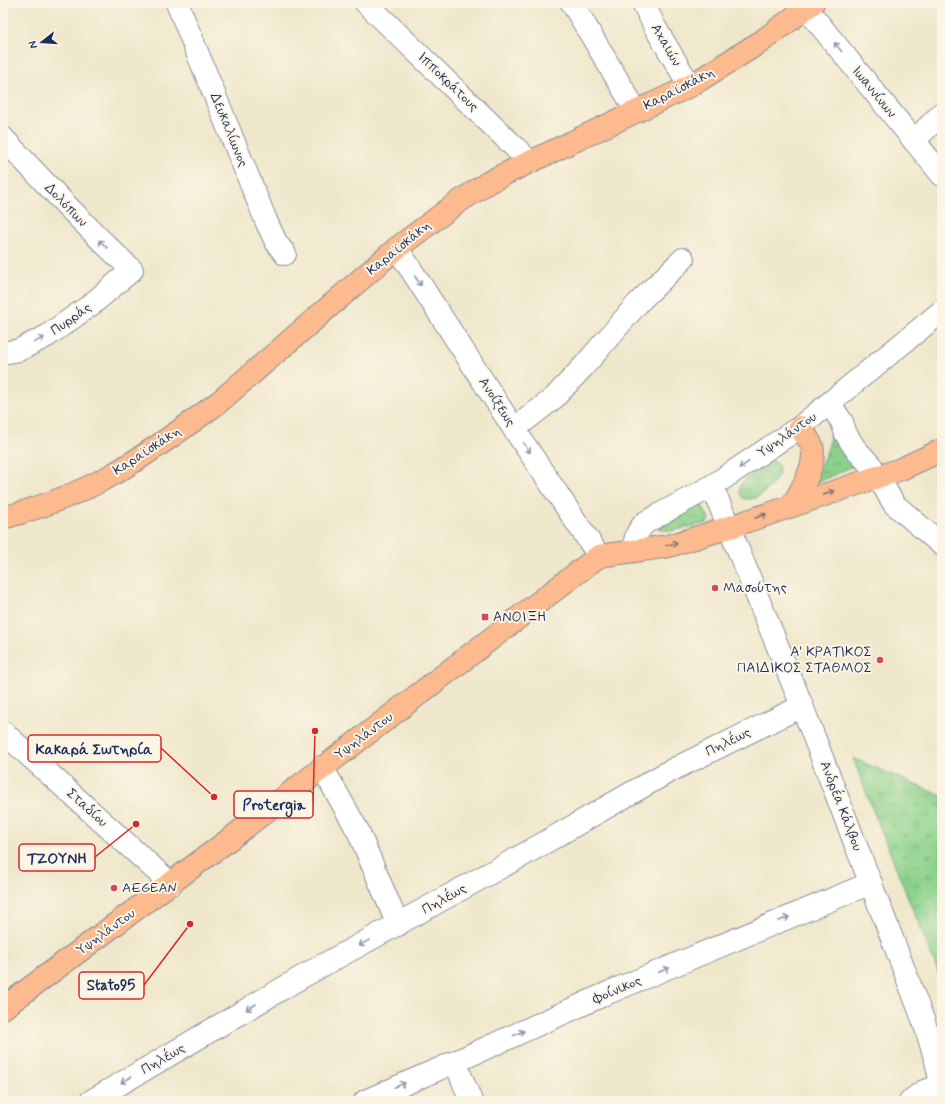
<svg xmlns="http://www.w3.org/2000/svg" width="945" height="1104" viewBox="0 0 945 1104" font-family="Mynerve,sans-serif">
<style>
.grass{fill:url(#grass-tufts);stroke:#538074}
.park{fill:url(#park-crowns);stroke:#538074}
.lines{fill:none;stroke-linecap:round;stroke-linejoin:round}
.minor-casing{stroke:#858b94;stroke-width:24}
.major-casing{stroke:#858b94;stroke-width:24}
.minor{stroke:#fff;stroke-width:22}
.major{stroke:#fcba8e;stroke-width:22}
.oneway{stroke:#8d97ae}
.oneway2{stroke:#806e74}
.poi-dot{fill:#d1495b;stroke:#fcf5e5;stroke-width:1.5}
.labels{text-anchor:middle;dominant-baseline:central;stroke-width:4;stroke-linejoin:round;paint-order:stroke}
.street-label{font-size:14px;fill:#1b2f5e;stroke:#fcf5e5}
.poi-label{font-size:14px;fill:#1b2f5e;stroke:#fcf5e5;text-anchor:start}
.leader{fill:none;stroke:#d62828;stroke-width:1.5}
.callout-dot{fill:#d62828;stroke:#fcf5e5;stroke-width:1.5}
.callout{fill:#fcf5e5;stroke:#d62828;stroke-width:1.5}
.callout-label{font-size:15px;text-anchor:middle;font-weight:bold;fill:#1b2f5e}
</style>
<defs>
<pattern id="grass-tufts" width="24" height="20" patternUnits="userSpaceOnUse"><rect width="24" height="20" fill="#8bd18b"/><path d="M3 7l-1-3M5 7V3M7 7l1-3M15 17l-1-3M17 17v-4M19 17l1-3" fill="none" stroke="#71aa75"/></pattern>
<pattern id="park-crowns" width="20" height="18" patternUnits="userSpaceOnUse"><rect width="20" height="18" fill="#8bd18b"/><path d="M2 6a3 3 0 1 1 6 0M12 15a3 3 0 1 1 6 0" fill="none" stroke="#71aa75"/></pattern>
</defs>
<rect width="100%" height="100%" fill="#fcf5e5"/>
<filter id="ink" filterUnits="userSpaceOnUse"><feTurbulence type="fractalNoise" baseFrequency=".025" numOctaves="2"/><feDisplacementMap in="SourceGraphic" scale="8" xChannelSelector="R" yChannelSelector="G"/><feConvolveMatrix kernelMatrix="1 2 1 2 8 2 1 2 1" color-interpolation-filters="sRGB"/></filter>
<filter id="wash" filterUnits="userSpaceOnUse"><feTurbulence type="fractalNoise" baseFrequency=".012" numOctaves="4" result="noise"/><feDisplacementMap in="SourceGraphic" scale="16" xChannelSelector="R" yChannelSelector="G"/><feGaussianBlur stdDeviation="0.9" result="paint"/><feColorMatrix in="noise" values="0 0 0 0 0 0 0 0 0 0 0 0 0 0 0 0 0 1.4 0 .05"/><feComposite in="paint" operator="in"/></filter>
<g filter="url(#wash)">
<rect width="100%" height="100%" fill="#efe7cb"/>
<polygon class="grass" points="853,758 942,796 942,982 870,803"/>
<g class="park">
<polygon points="833,429 854,459 855,465 816,483 819,469 829,446 830,431"/>
<path d="M773,461C790,470 767,492 757,497C753,499 748,499 744,499C727,484 762,467 773,461Z"/>
<polygon points="699,503 702,505 709,519 707,523 671,531 662,530 659,528"/>
</g>
</g>
<g filter="url(#ink)">
<g class="lines">
<g class="minor-casing">
<g id="minor">
<polyline points="177,3 267,223 276,242 285,254"/>
<polyline points="366,3 530,162"/>
<polyline points="572,3 636,111"/>
<polyline points="643,3 656,29 690,86"/>
<polyline points="806,8 942,175"/>
<path d="M3,138C45,183 87,228 132,270L92,304L47,336L19,350L3,353"/>
<polyline points="914,141 942,113"/>
<polyline points="397,248 514,429 599,556"/>
<polyline points="830,404 842,422 846,434 854,447 872,467 894,504 942,545"/>
<polyline points="514,429 554,398 584,366 638,303 683,259"/>
<polyline points="712,486 802,706 900,959 924,1022 936,1061 942,1089"/>
<path d="M634,550C634,539 638,529 646,522L712,486L800,427L942,311"/>
<polyline points="3,732 171,884"/>
<polyline points="322,767 358,831 398,925"/>
<polyline points="455,1062 471,1101"/>
<polyline points="91,1101 307,974 523,855 668,772 802,706"/>
<polyline points="365,1101 455,1062 610,992 871,883"/>
<polyline points="910,1101 924,1091 941,1086"/>
</g>
</g>
<g class="major-casing">
<g id="major">
<path d="M792,505C801,491 817,464 812,446C810,440 803,433 800,427"/>
<path d="M3,518C39,508 75,495 108,477C147,455 184,428 219,402L397,248L457,203L489,182L511,171L690,86L762,41L813,3"/>
<polyline points="3,1008 230,839 599,556 669,546 730,527 901,469 942,450"/>
</g>
</g>
<use href="#minor" class="minor"/>
<use href="#major" class="major"/>
</g>
<defs><path id="oneway-shaft" d="M-6 0H5M1.5-3L5.5 0L1.5 3" fill="none" stroke-width="1.6" stroke-linecap="round" stroke-linejoin="round"/></defs>
<g class="oneway">
<use href="#oneway-shaft" transform="translate(838 47) rotate(-129)"/>
<use href="#oneway-shaft" transform="translate(103 244) rotate(-136)"/>
<use href="#oneway-shaft" transform="translate(418 281) rotate(57)"/>
<use href="#oneway-shaft" transform="translate(39 340) rotate(-26)"/>
<use href="#oneway-shaft" transform="translate(527 448) rotate(56)"/>
<use href="#oneway-shaft" transform="translate(744 465) rotate(146)"/>
<use href="#oneway-shaft" transform="translate(784 919) rotate(-23)"/>
<use href="#oneway-shaft" transform="translate(364 943) rotate(151)"/>
<use href="#oneway-shaft" transform="translate(664 970) rotate(-23)"/>
<use href="#oneway-shaft" transform="translate(251 1007) rotate(150)"/>
<use href="#oneway-shaft" transform="translate(519 1033) rotate(-24)"/>
<use href="#oneway-shaft" transform="translate(126 1080) rotate(150)"/>
<use href="#oneway-shaft" transform="translate(400 1085) rotate(-22)"/>
</g>
<g class="oneway2">
<use href="#oneway-shaft" transform="translate(829 493) rotate(-19)"/>
<use href="#oneway-shaft" transform="translate(761 516) rotate(-20)"/>
<use href="#oneway-shaft" transform="translate(672 544) rotate(-14)"/>
</g>
</g>
<g class="poi-dot">
<circle cx="715" cy="588" r="4"/>
<rect x="481" y="613" width="8" height="8" rx="2"/>
<circle cx="880" cy="660" r="4"/>
<circle cx="114" cy="888" r="4"/>
</g>
<g class="labels">
<g class="street-label">
<text transform="translate(666 45) rotate(60)">Αχαιών</text>
<text transform="translate(448 82) rotate(44)">Ιπποκράτους</text>
<text transform="translate(679 89) rotate(-27)">Καραϊσκάκη</text>
<text transform="translate(874 92) rotate(51)">Ιωαννίνων</text>
<text transform="translate(229 130) rotate(68)">Δευκαλίωνος</text>
<text transform="translate(66 205) rotate(46)">Δολόπων</text>
<text transform="translate(399 248) rotate(-39)">Καραϊσκάκη</text>
<text transform="translate(71 319) rotate(-35)">Πυρράς</text>
<text transform="translate(497 402) rotate(57)">Ανοίξεως</text>
<text transform="translate(787 435) rotate(-35)">Υψηλάντου</text>
<text transform="translate(147 451) rotate(-33)">Καραϊσκάκη</text>
<text transform="translate(364 736) rotate(-37)">Υψηλάντου</text>
<text transform="translate(728 742) rotate(-26)">Πηλέως</text>
<text transform="translate(841 806) rotate(69)">Ανδρέα Κάλβου</text>
<text transform="translate(87 808) rotate(42)">Σταδίου</text>
<text transform="translate(444 899) rotate(-29)">Πηλέως</text>
<text transform="translate(106 932) rotate(-36)">Υψηλάντου</text>
<text transform="translate(617 990) rotate(-23)">Φοίνικος</text>
<text transform="translate(163 1059) rotate(-30)">Πηλέως</text>
</g>
<g class="poi-label">
<text x="723" y="588">Μασούτης</text>
<text x="493" y="617">ΑΝΟΙΞΗ</text>
<text x="872" y="652" text-anchor="end">Α' ΚΡΑΤΙΚΟΣ<tspan x="872" dy="16">ΠΑΙΔΙΚΟΣ ΣΤΑΘΜΟΣ</tspan></text>
<text x="122" y="888">AEGEAN</text>
</g>
</g>
<path class="leader" d="M214 797L161 748M315 731L313 804M136 824L95 857M190 924L144 985"/>
<g class="callout-dot">
<circle cx="214" cy="797" r="4"/>
<circle cx="315" cy="731" r="4"/>
<circle cx="136" cy="824" r="4"/>
<circle cx="190" cy="924" r="4"/>
</g>
<g class="callout">
<rect x="28" y="735" width="133" height="27" rx="4"/>
<rect x="234" y="791" width="79" height="27" rx="4"/>
<rect x="19" y="844" width="76" height="27" rx="4"/>
<rect x="79" y="972" width="65" height="27" rx="4"/>
</g>
<g class="callout-label">
<text x="94" y="754">Κακαρά Σωτηρία</text>
<text x="274" y="810">Protergia</text>
<text x="57" y="863">ΤΖΟΥΝΗ</text>
<text x="111" y="990">Stato95</text>
</g>
<rect width="945" height="1104" fill="none" stroke="#fcf5e5" stroke-width="16"/>
<g transform="translate(42 42) rotate(253)" stroke="#fcf5e5" stroke-width="3" paint-order="stroke">
<path d="M0-3L7 15L0 10L-7 15Z" fill="#1b2f5e"/>
<text y="-6" font-size="11" font-weight="bold" text-anchor="middle" fill="#1b2f5e">N</text>
</g>
</svg>
